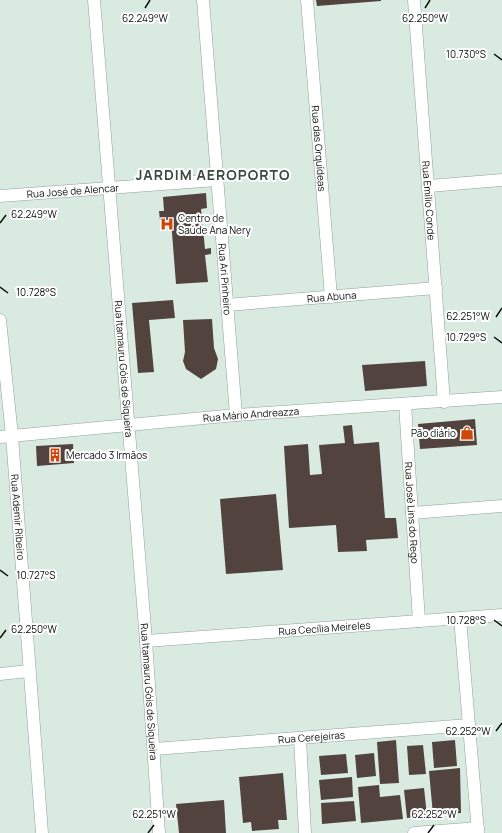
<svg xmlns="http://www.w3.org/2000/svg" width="502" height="833" viewBox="0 0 502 833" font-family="Manrope,sans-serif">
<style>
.building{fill:#53433e}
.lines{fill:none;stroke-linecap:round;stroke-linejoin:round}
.minor-casing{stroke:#90a298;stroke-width:13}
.minor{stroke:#fff;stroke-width:12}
.ticks{fill:none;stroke:#0a100d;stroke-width:1.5}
.labels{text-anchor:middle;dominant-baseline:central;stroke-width:4;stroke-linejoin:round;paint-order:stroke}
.street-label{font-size:10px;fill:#0a100d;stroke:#fff}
.poi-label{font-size:10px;fill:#0a100d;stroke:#fff;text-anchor:start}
.district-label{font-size:14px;font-weight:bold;letter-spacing:1px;fill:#3a4941;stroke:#fff}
.ticks-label{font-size:10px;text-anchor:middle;fill:#0a100d;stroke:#fff;stroke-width:4;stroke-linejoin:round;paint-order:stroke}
</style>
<rect width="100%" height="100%" fill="#d9ebe1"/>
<g class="building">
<polygon points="316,0 381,0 381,1 317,6"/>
<polygon points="206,193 207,208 201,209 205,249 211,248 211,254 205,255 208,282 176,284 171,220 160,220 159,211 164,211 163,197"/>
<polygon points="173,300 175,318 149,320 154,372 138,373 132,303"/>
<polygon points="212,319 214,348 218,359 216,369 201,379 186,369 183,361 185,352 183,320"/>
<polygon points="425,361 427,386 365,391 362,365"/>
<polygon points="475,419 477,445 420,449 418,424"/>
<polygon points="352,425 354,444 379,442 385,518 396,518 398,538 366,540 367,551 338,552 336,525 289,528 284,446 308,444 310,475 322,474 319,445 345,443 343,426"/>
<polygon points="73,444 74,463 37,466 36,446"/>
<polygon points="276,494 283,570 226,574 220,499"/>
<polygon points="396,740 399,783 380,784 377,742"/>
<polygon points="455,740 457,766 434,768 432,742"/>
<polygon points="423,745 426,774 409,775 407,746"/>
<polygon points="374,753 376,776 357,778 355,755"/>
<polygon points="346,754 348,773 321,775 319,756"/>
<polygon points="460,768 461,813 433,815 429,771"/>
<polygon points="283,773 287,820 278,820 279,829 252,831 251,822 243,823 239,777"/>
<polygon points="352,777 353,797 321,800 319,780"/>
<polygon points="379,785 380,797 400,795 403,819 361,823 358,787"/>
<polygon points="424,788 427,816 407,818 404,790"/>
<polygon points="224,800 226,833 179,833 176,804"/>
<polygon points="354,801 356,821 322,824 321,803"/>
</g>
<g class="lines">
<g class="minor-casing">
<g id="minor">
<path id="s1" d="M94,0L146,641L159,833"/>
<path id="s2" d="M203,0L236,415"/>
<path id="s3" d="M307,0L331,297"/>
<path id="s4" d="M414,0L444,402"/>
<polyline points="429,186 502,180"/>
<path id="s5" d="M0,196L217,180"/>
<path id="s6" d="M227,305L436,288"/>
<path id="s7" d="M0,320L12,436L42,833"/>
<path id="s8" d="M405,404L419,621"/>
<path id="s9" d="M0,437L236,415L502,397"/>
<polyline points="412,513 502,506"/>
<polyline points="460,618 478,833"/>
<path id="s10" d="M146,641L502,615"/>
<polyline points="0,674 29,671"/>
<polyline points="300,738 305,833"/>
<path id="s11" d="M154,749L469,725"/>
<polyline points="414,833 478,828"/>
</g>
</g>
<use href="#minor" class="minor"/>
</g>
<path class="ticks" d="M145,8L150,0M425,8L430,0M494,54L502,60M0,223L6,215M0,287L8,293M496,317L502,308M494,337L502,343M0,570L8,576M494,620L502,626M0,638L6,630M496,731L502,723M148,833L154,825M428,833L434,825"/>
<defs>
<g id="hospital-bare" transform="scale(1.08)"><path d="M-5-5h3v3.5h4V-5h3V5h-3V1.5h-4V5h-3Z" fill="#cd4708" stroke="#fff" stroke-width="2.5" paint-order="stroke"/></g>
<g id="shop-bare" transform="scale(1.08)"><path d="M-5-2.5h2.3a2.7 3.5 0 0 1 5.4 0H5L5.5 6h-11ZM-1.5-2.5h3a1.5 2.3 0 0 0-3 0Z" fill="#cd4708" stroke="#fff" stroke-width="2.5" paint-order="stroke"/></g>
<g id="building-bare" transform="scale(1.08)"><path d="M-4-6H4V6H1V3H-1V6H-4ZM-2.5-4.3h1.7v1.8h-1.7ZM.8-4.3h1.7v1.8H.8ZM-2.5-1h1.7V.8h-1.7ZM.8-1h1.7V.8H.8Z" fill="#cd4708" stroke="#fff" stroke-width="2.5" paint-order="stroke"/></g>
</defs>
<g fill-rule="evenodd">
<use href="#hospital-bare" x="167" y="224"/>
<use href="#shop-bare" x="467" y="433"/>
<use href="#building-bare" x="55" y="455"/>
</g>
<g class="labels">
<g class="street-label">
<text stroke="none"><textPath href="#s3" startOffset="149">Rua das Orquídeas</textPath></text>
<text stroke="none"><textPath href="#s5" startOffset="73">Rua José de Alencar</textPath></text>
<text stroke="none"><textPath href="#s4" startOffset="201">Rua Emílio Conde</textPath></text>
<text stroke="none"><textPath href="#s2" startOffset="280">Rua Ari Pinheiro</textPath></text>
<text stroke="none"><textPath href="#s6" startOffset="105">Rua Abuna</textPath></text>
<text stroke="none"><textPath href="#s1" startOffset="370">Rua Itamauru Góis de Siqueira</textPath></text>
<text stroke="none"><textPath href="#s9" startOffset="252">Rua Mário Andreazza</textPath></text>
<text stroke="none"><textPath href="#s8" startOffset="109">Rua José Lins do Rego</textPath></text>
<text stroke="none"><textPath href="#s7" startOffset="198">Rua Ademir Ribeiro</textPath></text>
<text stroke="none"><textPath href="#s10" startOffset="179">Rua Cecília Meireles</textPath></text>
<text stroke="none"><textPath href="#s1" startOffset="694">Rua Itamauru Góis de Siqueira</textPath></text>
<text stroke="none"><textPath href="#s11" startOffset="158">Rua Cerejeiras</textPath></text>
</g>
<g class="poi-label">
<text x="178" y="218">Centro de<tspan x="178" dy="12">Saúde Ana Nery</tspan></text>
<text x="456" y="433" text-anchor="end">Pão diário</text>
<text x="66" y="455">Mercado 3 Irmãos</text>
</g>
<g class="district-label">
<text x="213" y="174">JARDIM AEROPORTO</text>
</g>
</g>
<g class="ticks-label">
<text x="145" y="22">62.249°W</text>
<text x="425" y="22">62.250°W</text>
<text x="466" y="58">10.730°S</text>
<text x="34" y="218">62.249°W</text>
<text x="36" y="296">10.728°S</text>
<text x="468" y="320">62.251°W</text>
<text x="466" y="341">10.729°S</text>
<text x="36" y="579">10.727°S</text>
<text x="466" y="624">10.728°S</text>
<text x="34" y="633">62.250°W</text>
<text x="468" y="735">62.252°W</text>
<text x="154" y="818">62.251°W</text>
<text x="434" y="818">62.252°W</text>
</g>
</svg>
